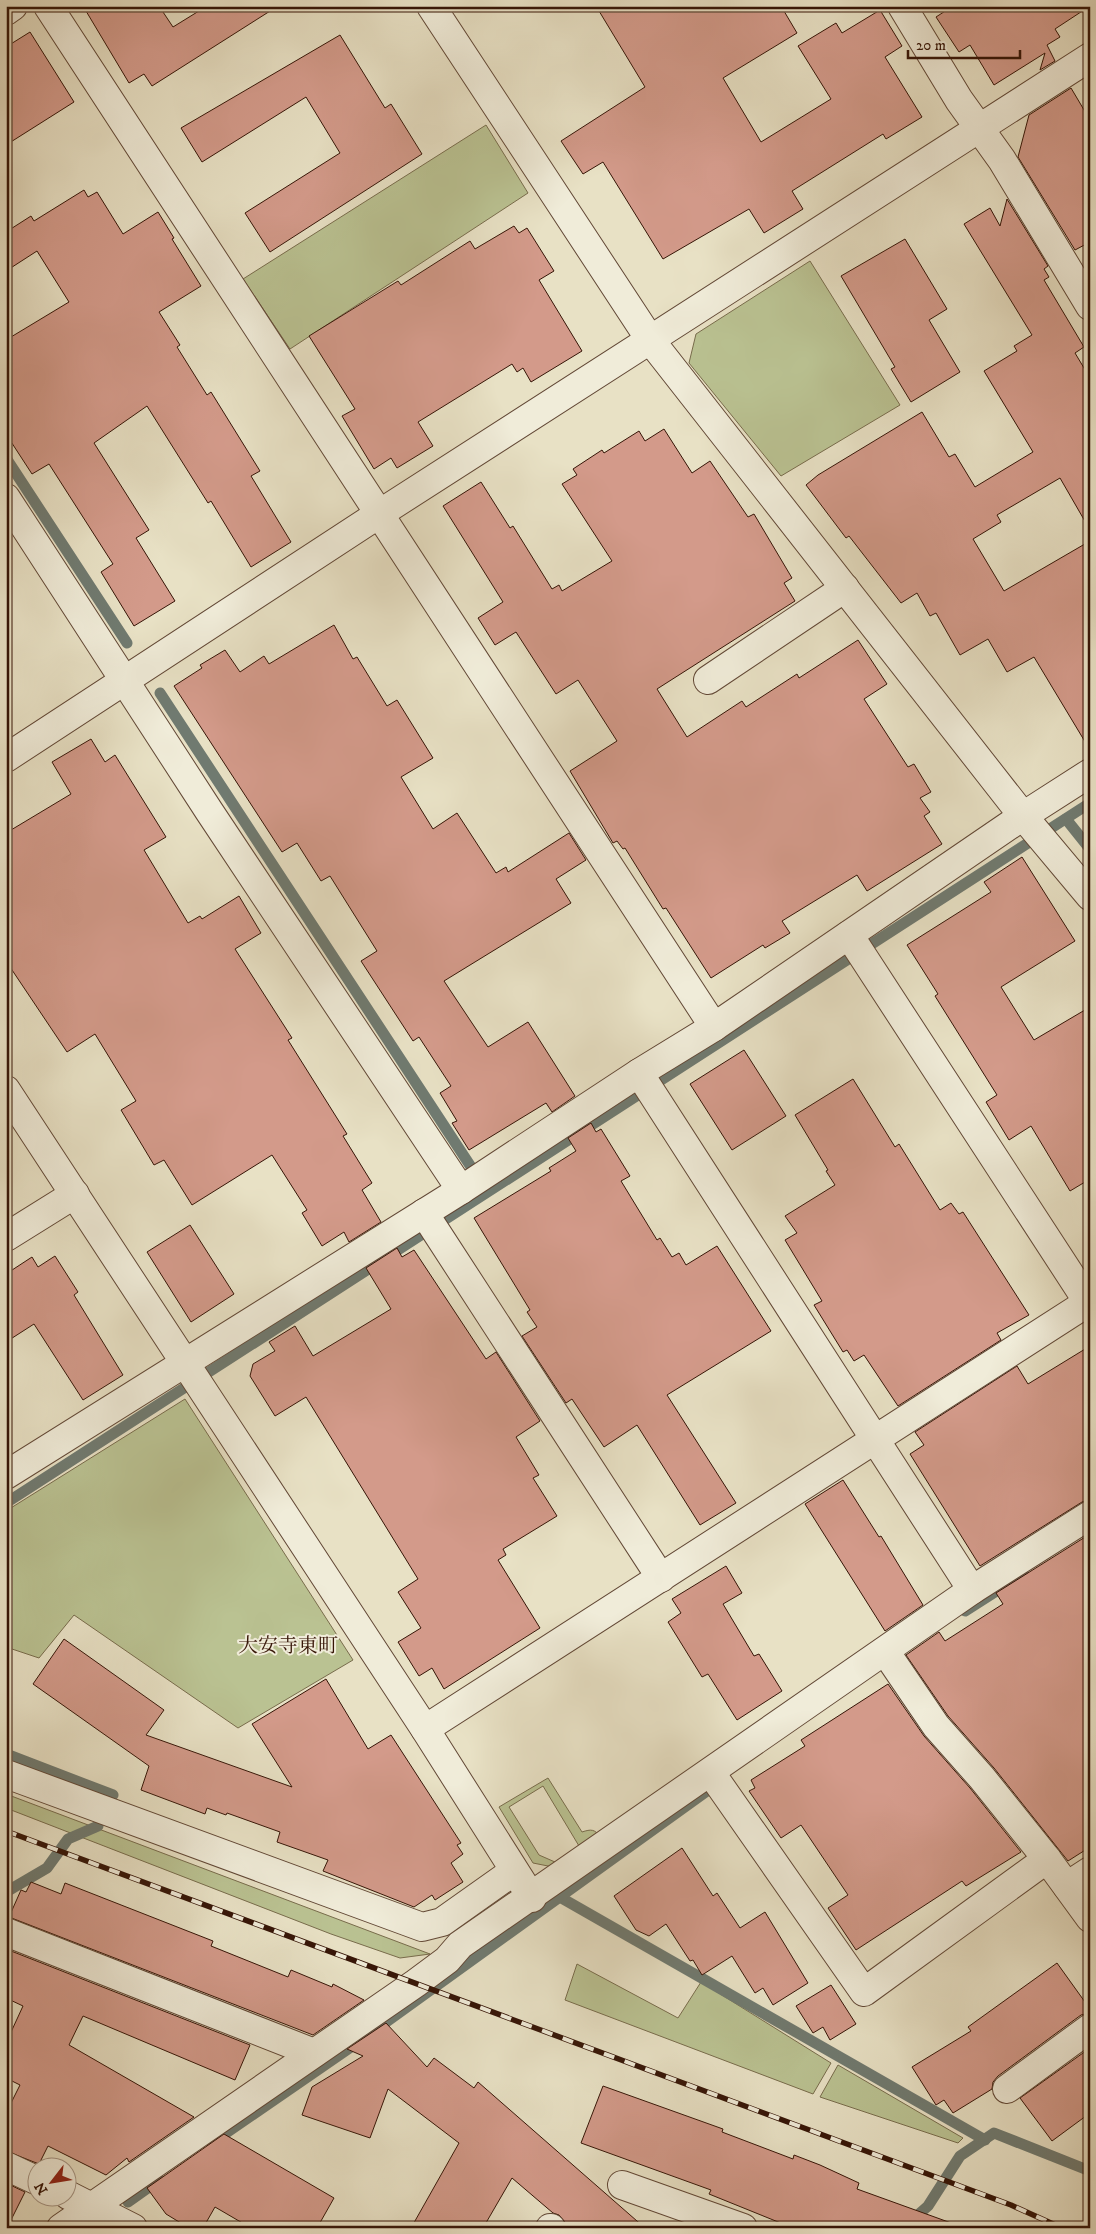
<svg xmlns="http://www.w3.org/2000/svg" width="1096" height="2234" viewBox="0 0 1096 2234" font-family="'IM FELL DW Pica','Noto Serif JP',serif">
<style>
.green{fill:#bac292;stroke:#786c4c;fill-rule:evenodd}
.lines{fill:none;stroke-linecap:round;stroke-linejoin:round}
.stream{stroke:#707a70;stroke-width:11}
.building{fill:#d39a8a;stroke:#361507}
.street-casing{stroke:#624836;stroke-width:30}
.street{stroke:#f0ecd9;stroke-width:28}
.rail-casing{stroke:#361507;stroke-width:5.5}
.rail{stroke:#f0ecd9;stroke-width:4;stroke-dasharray:11;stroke-linecap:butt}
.labels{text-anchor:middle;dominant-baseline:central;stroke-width:4;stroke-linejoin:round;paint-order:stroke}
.quarter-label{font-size:20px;fill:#361507;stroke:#f0ecd9}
</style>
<rect width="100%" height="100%" fill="#e8e1c5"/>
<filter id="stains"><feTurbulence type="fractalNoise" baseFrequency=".004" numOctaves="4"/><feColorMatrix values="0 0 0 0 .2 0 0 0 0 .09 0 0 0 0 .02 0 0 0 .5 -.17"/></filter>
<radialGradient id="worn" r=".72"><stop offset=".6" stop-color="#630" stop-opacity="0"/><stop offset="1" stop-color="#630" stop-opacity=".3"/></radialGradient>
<g class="green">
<polygon points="486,125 528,193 290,349 243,279"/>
<polygon points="810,261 900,405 781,476 689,363 696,334"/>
<polygon points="185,1399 353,1660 238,1728 74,1615 39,1658 6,1647 6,1511"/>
<path d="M548,1778L582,1832C591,1829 595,1829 600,1837L558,1868L533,1863L499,1807ZM543,1786L579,1846L555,1862L539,1855L509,1807Z"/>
<polygon points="6,1794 430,1954 400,1958 331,1934 6,1808"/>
<polygon points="577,1964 678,2018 701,1982 831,2063 813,2094 565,2000"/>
<polygon points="838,2065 963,2138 958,2143 820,2097"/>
</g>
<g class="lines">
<g class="stream">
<polyline points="6,458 127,643"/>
<polyline points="160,693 479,1179"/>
<polyline points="1066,819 1090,849"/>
<polyline points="6,1503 1090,803"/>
<polyline points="965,1611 1023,1574"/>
<polyline points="6,1754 113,1795"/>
<polyline points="6,1892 47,1868 68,1839 98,1826"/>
<polyline points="558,1896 985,2140"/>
<polyline points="213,2142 364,2038 718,1783"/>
<polyline points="128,2202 159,2180"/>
<polyline points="911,2221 928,2206 960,2156 994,2133 1090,2171"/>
</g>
</g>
<g class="building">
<polygon points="83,6 159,6 173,27 207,6 278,6 152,86 144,74 129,83"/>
<polygon points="596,6 781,6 797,33 723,78 761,142 831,99 798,46 836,23 842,33 880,10 902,46 885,57 922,117 886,139 883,134 792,191 803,209 764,233 749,209 663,259 603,162 583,174 561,141 645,87"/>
<polygon points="953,6 1090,6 1055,29 1060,37 1047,45 1055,61 1040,70 1045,53 994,85 970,45 959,52 936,17"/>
<polygon points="30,32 74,102 6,145 6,47"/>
<polygon points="340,35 385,108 391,104 422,154 270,252 245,213 340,153 306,97 202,162 181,128"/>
<polygon points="1071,88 1090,120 1090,242 1075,250 1018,157 1029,115"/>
<polygon points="84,190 88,197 97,192 123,234 158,212 174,238 172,239 201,286 159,312 180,345 177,347 207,395 211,392 260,471 251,476 291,542 251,567 211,501 208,503 147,406 94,443 149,530 136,538 175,601 134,626 101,572 113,564 49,464 32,474 6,434 6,340 69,302 37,251 6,271 6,232 31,216 34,221"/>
<polygon points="1007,199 1048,266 1044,269 1049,277 1044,280 1084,347 1075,353 1090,378 1090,530 1060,478 997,515 1001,522 973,539 1004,591 1090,541 1090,750 1034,657 1007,672 988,639 960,655 936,613 930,616 917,593 901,603 849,536 846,538 806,485 818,475 922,412 949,457 955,454 975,487 1033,452 984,371 1017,351 1014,346 1032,335 964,224 990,208 1000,226"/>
<polygon points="514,226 519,233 527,228 554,271 539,280 582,351 531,382 523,368 517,372 512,364 418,422 433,446 397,468 391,458 374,469 342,416 355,409 309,336 398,281 401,285 470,241 475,249"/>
<polygon points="905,239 947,309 929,320 960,372 911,402 891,369 895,367 841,276"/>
<polygon points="664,429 692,473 710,461 748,517 754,514 792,578 784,583 795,601 657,689 687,737 742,701 746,707 797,674 799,678 858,640 887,684 864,699 908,767 914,764 931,792 920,798 930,812 924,816 942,844 867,891 857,875 782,921 790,933 765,948 763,945 711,978 666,908 663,909 625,848 623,849 617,841 613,843 570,771 617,741 578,680 556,694 516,632 495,645 478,618 503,602 443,506 481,482 510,528 513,526 552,589 559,585 562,591 612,561 562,484 577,475 573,469 602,450 604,453 639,431 645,441"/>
<polygon points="334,625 353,659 357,657 387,706 397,700 433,758 401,777 433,829 457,813 496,873 506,867 508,872 569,833 586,860 556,879 571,903 444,981 488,1047 528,1022 575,1096 552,1112 546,1103 469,1150 452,1123 457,1121 440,1093 451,1086 419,1037 413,1041 361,961 377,951 330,876 321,881 297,843 282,852 174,686 202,668 200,665 225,650 240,672 264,656 269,664"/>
<polygon points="91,739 105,762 115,755 166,837 144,850 188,923 200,916 202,919 239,896 261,933 235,949 292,1038 288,1040 347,1134 343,1136 372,1183 362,1190 381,1222 349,1242 344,1232 322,1246 302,1213 307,1210 272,1155 192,1205 164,1160 154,1165 121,1110 136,1101 95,1034 67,1052 6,961 6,833 71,794 52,762"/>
<polygon points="1022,857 1075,941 1001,987 1034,1040 1090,1007 1090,1179 1070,1191 1031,1126 1009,1140 986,1102 997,1095 935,996 938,994 907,945 991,892 984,882"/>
<polygon points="744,1050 786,1116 732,1150 690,1084"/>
<polygon points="853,1079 895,1147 899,1144 940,1210 951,1203 959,1214 963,1212 1029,1315 997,1333 1001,1340 898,1406 864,1355 854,1361 847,1350 843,1352 814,1305 822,1301 785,1240 797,1233 785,1216 835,1185 826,1171 828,1170 795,1115"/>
<polygon points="591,1123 596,1132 601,1129 630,1176 621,1181 657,1240 660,1238 672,1257 679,1253 686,1265 717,1246 771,1331 667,1395 736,1503 700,1525 637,1425 604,1447 572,1399 566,1403 522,1336 537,1327 527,1312 530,1310 474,1218 551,1171 549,1168 576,1151 568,1138"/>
<polygon points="190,1225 234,1294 191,1322 147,1252"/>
<polygon points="397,1248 402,1257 414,1250 486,1359 496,1352 540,1421 516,1437 539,1475 533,1478 557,1516 503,1549 506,1555 498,1560 540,1628 444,1689 432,1668 419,1676 398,1642 421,1628 398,1592 418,1579 306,1397 275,1416 250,1376 253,1364 275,1351 269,1342 295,1326 313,1356 391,1309 366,1268"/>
<polygon points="55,1256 78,1292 74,1295 123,1375 83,1400 34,1324 6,1342 6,1274 32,1257 38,1267"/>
<polygon points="1090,1346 1090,1499 1082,1502 980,1566 910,1454 924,1445 915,1432 1017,1366 1028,1384"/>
<polygon points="843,1480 879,1537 881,1536 923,1605 885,1631 805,1504"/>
<polygon points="1090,1534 1090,1847 1068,1861 994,1768 948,1716 906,1655 939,1632 945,1641 1003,1604 996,1593"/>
<polygon points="726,1566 742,1593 723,1604 754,1656 759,1654 782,1691 737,1720 708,1674 702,1677 668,1622 681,1613 672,1599"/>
<polygon points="64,1639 164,1710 146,1735 292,1787 252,1724 326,1679 368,1749 391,1735 461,1843 457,1845 463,1854 451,1863 463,1882 435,1900 432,1895 414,1907 323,1871 328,1860 277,1842 280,1832 227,1813 226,1815 207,1808 205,1814 141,1790 149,1766 33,1684"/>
<polygon points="888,1684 924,1736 970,1788 1021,1852 966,1886 962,1881 856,1950 828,1908 848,1895 801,1825 781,1838 749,1791 755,1788 751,1780 805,1746 801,1740"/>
<polygon points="682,1848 713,1896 717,1893 740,1928 765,1912 808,1983 773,2005 763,1988 755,1993 732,1956 702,1975 693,1960 690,1961 666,1924 649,1936 636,1930 614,1896"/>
<polygon points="31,1882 61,1894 65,1883 213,1941 211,1946 288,1977 291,1970 332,1987 333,1984 364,2000 313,2035 9,1917 21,1890 26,1892"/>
<polygon points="6,1949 250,2045 235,2080 83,2016 69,2045 194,2117 129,2162 127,2158 106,2175 48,2146 39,2164 6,2151 6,2113 20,2085 6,2078 6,2043 23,2006 6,1998"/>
<polygon points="1057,1963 1090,2009 1090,2013 1081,2015 998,2076 993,2082 992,2089 953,2113 944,2100 936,2105 912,2067 971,2031 968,2027"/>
<polygon points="831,1985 856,2024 830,2040 823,2027 813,2033 796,2006"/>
<polygon points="386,2023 427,2067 434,2058 474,2088 478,2082 645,2228 570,2228 559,2215 553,2213 512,2178 483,2228 411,2228 459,2143 388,2089 370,2138 302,2115 312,2087 363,2056 347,2049"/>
<polygon points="1090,2048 1090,2113 1052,2141 1020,2098"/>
<polygon points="603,2086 723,2129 722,2132 793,2159 794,2155 820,2165 859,2183 857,2189 954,2224 953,2228 793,2228 709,2194 711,2190 581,2143"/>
<polygon points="224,2134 334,2198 317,2228 251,2228 215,2207 203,2228 189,2228 166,2214 147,2188"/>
<polygon points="6,2183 25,2192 7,2228 6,2228"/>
</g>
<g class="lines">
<g class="street-casing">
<g id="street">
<polyline points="48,6 714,1027"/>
<polyline points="431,6 651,341 1023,816 1090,896"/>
<polyline points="902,6 959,100 1002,160 1090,306"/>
<polyline points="6,11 13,6"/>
<polyline points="6,498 209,811 461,1190"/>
<polyline points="708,680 845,588"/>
<polyline points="6,758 379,514 1090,57"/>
<polyline points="849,935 1088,1302"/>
<polyline points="639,1073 972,1590"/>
<polyline points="6,1090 425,1729 532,1898"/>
<polyline points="424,1213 661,1578"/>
<polyline points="6,1237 75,1194"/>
<polyline points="6,1475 461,1190 639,1073 714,1027 1023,816 1090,773"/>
<polyline points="885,1651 936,1726 982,1778 1047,1859 1090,1918"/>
<polyline points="425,1729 1090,1301"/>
<polyline points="711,1773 864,1992 1047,1859"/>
<polyline points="6,1774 422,1927 442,1922 514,1871"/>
<polyline points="1067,1886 1090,1871"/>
<polyline points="6,1932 314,2053"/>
<polyline points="1007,2089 1090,2028"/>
<polyline points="6,2166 38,2181"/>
<polyline points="622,2185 743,2228"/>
<polyline points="68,2195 133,2228"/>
<polyline points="61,2228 416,1983 447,1960 460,1945 972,1590 1090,1515"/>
<polyline points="550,2228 551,2228"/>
</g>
</g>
<use href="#street" class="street"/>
<g class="rail-casing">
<polyline id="rail" points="6,1831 1011,2205 1062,2228"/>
</g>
<use href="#rail" class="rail"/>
</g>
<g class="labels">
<g class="quarter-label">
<text x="288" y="1646">大安寺東町</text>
</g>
</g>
<rect width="1096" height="2234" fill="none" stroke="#e8e1c5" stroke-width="25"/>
<rect x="8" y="8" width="1081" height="2219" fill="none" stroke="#361507" stroke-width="2.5"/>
<rect x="12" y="12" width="1071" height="2209" fill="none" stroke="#361507"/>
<g transform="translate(52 2182) rotate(239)"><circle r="24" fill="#f0ecd9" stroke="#a69685"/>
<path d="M0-4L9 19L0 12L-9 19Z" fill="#8f2418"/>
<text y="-8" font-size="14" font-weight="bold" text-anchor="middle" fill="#361507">N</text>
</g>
<path d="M908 50v8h112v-8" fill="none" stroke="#361507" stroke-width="2.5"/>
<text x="916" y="50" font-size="15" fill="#361507" stroke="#f0ecd9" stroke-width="4" paint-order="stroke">20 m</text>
<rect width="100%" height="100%" filter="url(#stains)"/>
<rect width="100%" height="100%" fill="url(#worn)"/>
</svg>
